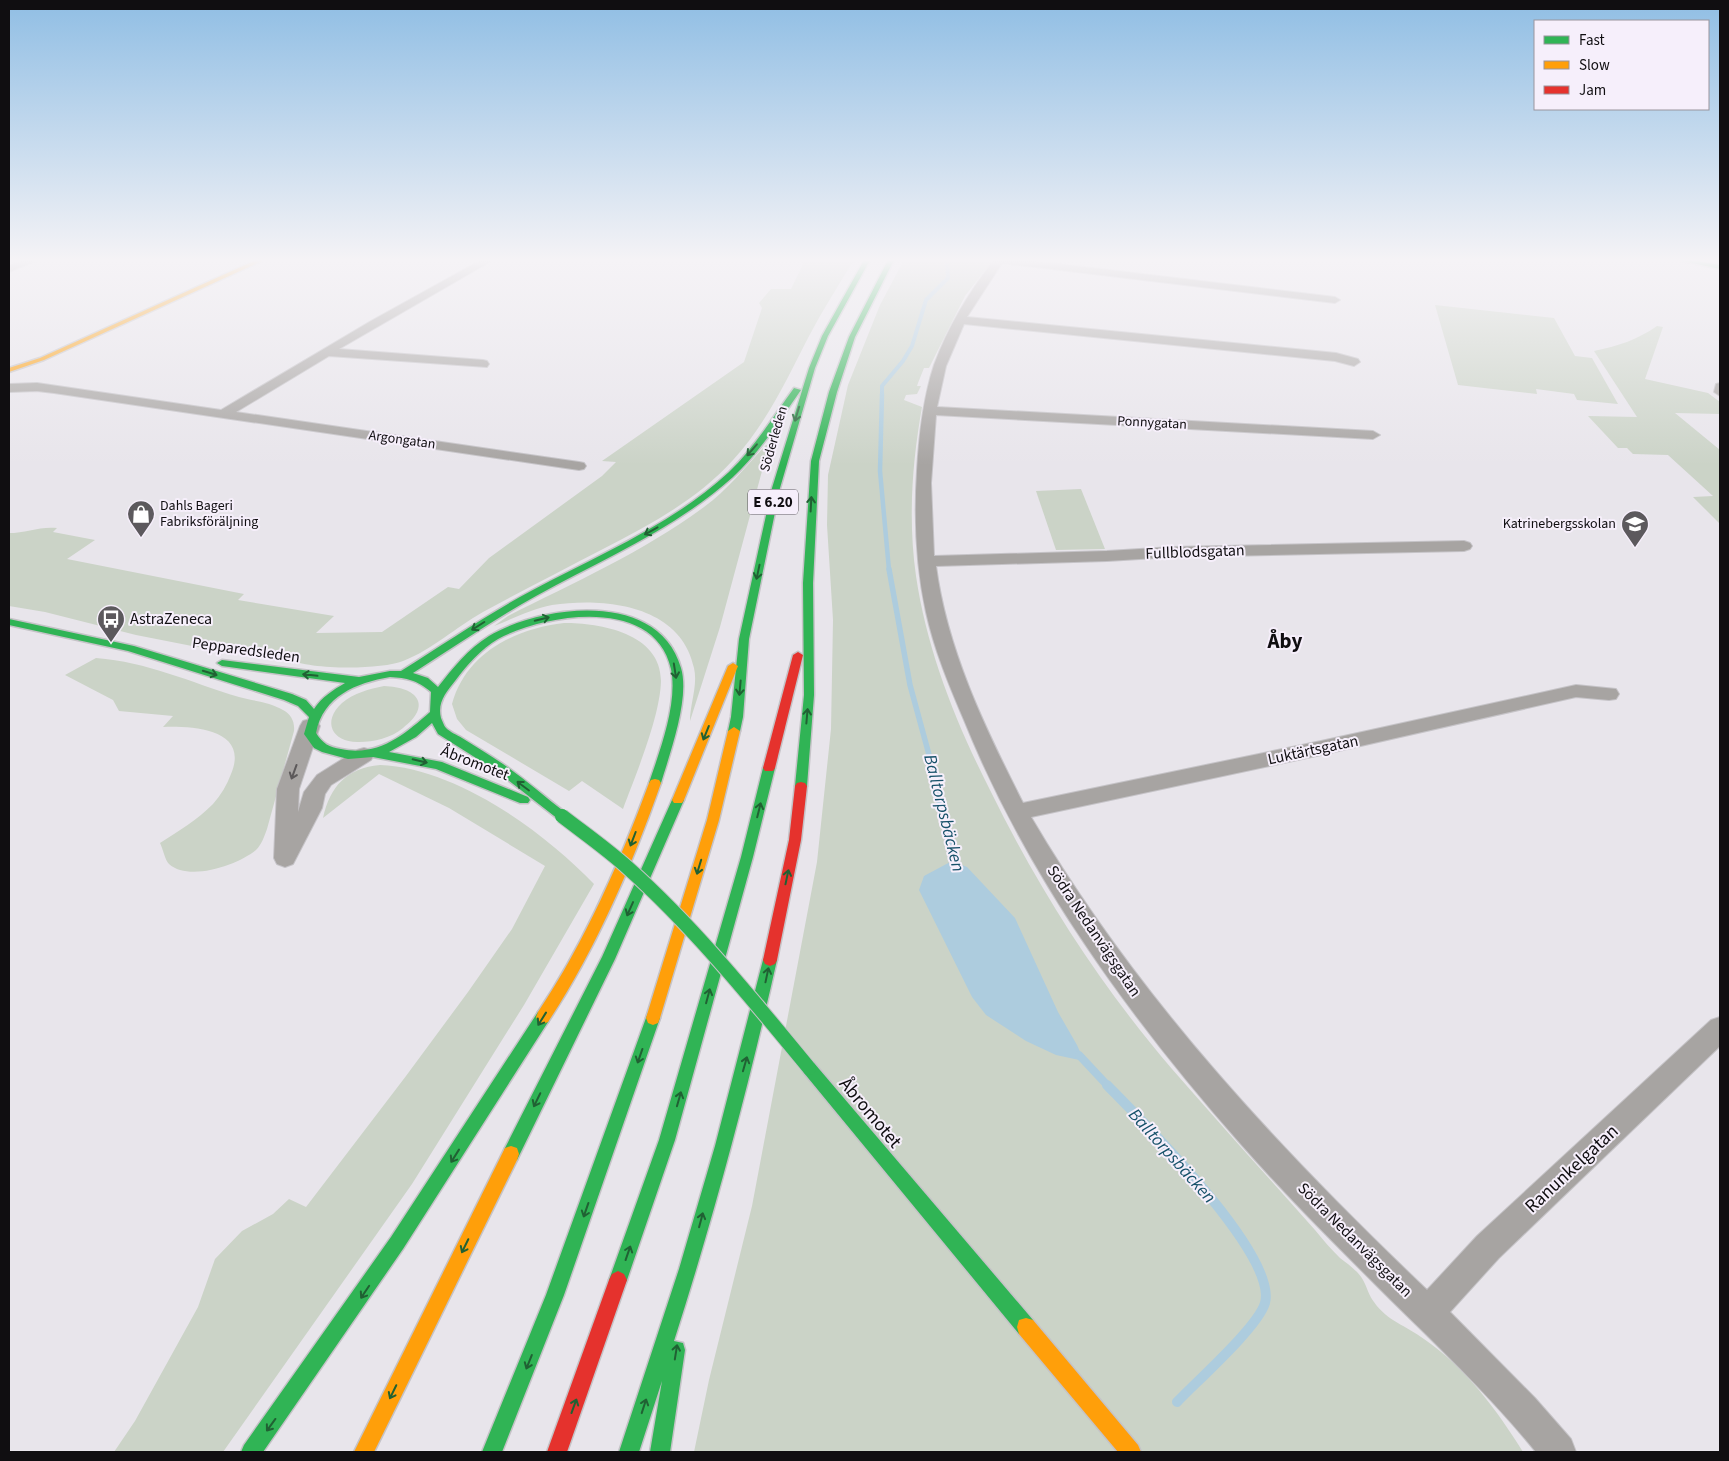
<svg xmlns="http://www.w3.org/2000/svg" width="1729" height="1461" viewBox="0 0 1729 1461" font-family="'Source Sans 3',sans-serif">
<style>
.green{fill:#cbd3c7}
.water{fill:#adccde}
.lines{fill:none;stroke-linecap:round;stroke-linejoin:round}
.stream-far4{stroke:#adccde;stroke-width:4}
.stream-far3{stroke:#adccde;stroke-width:4.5}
.stream-far2{stroke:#adccde;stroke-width:5.5}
.stream-far1{stroke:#adccde;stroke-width:8}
.stream{stroke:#adccde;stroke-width:10}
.street-casing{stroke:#c5c3c7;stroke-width:2}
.fast-casing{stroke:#c5c3c7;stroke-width:3}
.slow-casing{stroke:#c5c3c7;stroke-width:3}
.jam-casing{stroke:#c5c3c7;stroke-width:3}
.street{fill:#a7a4a2;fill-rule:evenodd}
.fast{fill:#30b455;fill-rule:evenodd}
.slow{fill:#ff9f0a;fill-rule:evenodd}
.jam{fill:#e5322d;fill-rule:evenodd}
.fast-bridge-casing{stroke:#c5c3c7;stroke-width:16;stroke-linecap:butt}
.fast-bridge{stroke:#30b455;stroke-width:14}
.oneway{stroke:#206133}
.oneway2{stroke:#5c595a}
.labels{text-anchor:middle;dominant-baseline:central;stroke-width:4;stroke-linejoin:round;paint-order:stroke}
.far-street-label{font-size:14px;fill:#100e11;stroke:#f6effb}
.far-poi-label{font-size:14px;fill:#100e11;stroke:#f6effb;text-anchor:start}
.shield{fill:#f6effb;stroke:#555257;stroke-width:1}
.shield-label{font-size:15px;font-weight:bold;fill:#100e11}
.street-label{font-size:16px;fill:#100e11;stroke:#f6effb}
.poi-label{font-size:16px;fill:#100e11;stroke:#f6effb;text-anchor:start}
.water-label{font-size:18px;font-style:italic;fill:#165169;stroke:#f6effb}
.near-street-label{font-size:19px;fill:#100e11;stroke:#f6effb}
.district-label{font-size:21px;font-weight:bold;fill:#100e11;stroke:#f6effb}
</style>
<rect width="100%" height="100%" fill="#e8e5eb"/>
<g class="green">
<path d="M805,260H854C838,286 822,311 808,338C786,381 766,424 733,460C697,500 651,524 603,549C563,570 523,590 483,612C456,627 432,650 403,661C381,670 309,670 288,659L290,656L244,648L217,650L192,646L136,635L45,612L9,606V533C25,533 41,526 57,528L53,532L95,540L67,559L244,594L238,600L334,616L316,633L382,632L448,587L459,589L489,558L602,476L616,462L602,461L744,362L762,308L759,303L771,289H791Z"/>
<path d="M904,260H993L965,296L929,368H924L918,383L917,386H921L917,394L906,395L904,400L922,407C912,463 908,520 916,576C927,651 956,723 990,790C1039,890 1100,985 1172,1069C1219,1123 1267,1176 1315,1230C1323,1240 1331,1249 1340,1258C1348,1264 1358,1271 1363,1280C1367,1287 1369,1296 1374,1302C1387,1321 1407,1326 1424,1339C1465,1367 1497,1410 1523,1452H694L709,1380L752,1206L817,862L831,729L833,620L827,525L828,475L848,385L880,305Z"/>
<polygon points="1435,305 1554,318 1575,356 1592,358 1618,404 1577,400 1574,394 1536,389 1537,394 1458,385"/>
<path d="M1657,326L1663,327L1645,379L1708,393L1720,402V414L1675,413L1720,450V524L1693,497L1713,496L1668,455L1633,454L1627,448H1618L1588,416L1637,417L1594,351C1618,346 1637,340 1657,326Z"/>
<path d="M766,445H769L720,627L690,721C690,704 698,685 694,668C681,605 605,597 552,605C532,609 512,619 494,626L508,616C573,583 645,551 704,507C728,490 746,466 766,445Z"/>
<polygon points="1081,489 1105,549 1056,550 1036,491"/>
<path d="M564,623C600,623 661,633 661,681C660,717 636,774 623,809L582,781L569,791L466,730L457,719L452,704C466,653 514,629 564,623Z"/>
<path d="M96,658C148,662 189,682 239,697C253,701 270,702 283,710C291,714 295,722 294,731L267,829C264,837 262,844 256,850C238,865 189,882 169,864C165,860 163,849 160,843C179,831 197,820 213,804C221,795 227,785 231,774C250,729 193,726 163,727L173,716L119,711L113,700L65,675Z"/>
<path d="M384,686C417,687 433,705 403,728C391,738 374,742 359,742C333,743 321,722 342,703C354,693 369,689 384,686Z"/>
<path d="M380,765C456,768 543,831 594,884L524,1005L412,1184L223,1452H114L135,1421L198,1307L215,1259L242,1231L273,1214L289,1199L306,1207L406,1076L468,992L512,929L545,866L449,808L379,774L323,818C330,786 347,768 380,765Z"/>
</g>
<polygon class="water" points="952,861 967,867 1015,918 1058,1012 1077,1045 1084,1061 1056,1055 1026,1041 986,1015 972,997 919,890 924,876"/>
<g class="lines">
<polyline class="stream-far4" points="882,396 882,386 903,361 912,346 926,300 948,278 947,260"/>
<polyline class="stream-far3" points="882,394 880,471 889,570"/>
<polyline class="stream-far2" points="889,569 910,685 940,795"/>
<g class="stream-far1">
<polyline points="939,794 954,867"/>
<polyline points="1079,1055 1108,1086"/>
</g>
<path class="stream" d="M1107,1085C1141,1120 1278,1255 1265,1303C1258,1327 1197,1381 1177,1402"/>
<g class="street-casing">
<g id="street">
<polygon points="24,260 38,260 9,272 9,266"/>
<polygon points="481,260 493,260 339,349 483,360 487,361 489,364 487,367 329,356 236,412 579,462 584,463 586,466 584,469 579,470 54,393 37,391 9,392 9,384 37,383 221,410 371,321"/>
<path d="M994,260H1026L1335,297L1340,300L1335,303L1002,263L967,317L1336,353L1358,359L1360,362L1354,366L1335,361L964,324L946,366L937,407L1373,431L1380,435L1373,439L936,415L931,483L934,556L1107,551L1173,547L1464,541L1470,543L1472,546L1470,549L1464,551L1173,557L1107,561L936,566C947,650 985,728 1023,803L1321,741L1576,685L1616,689L1619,694L1616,699L1609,700L1576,697L1321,755L1031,817C1136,996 1277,1147 1427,1290L1477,1236L1711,1020L1720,1017V1046L1499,1258L1450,1312L1535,1398L1571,1439L1576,1452H1536C1492,1398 1442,1350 1393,1302C1341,1250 1288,1198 1240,1143C1129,1017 1027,876 964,720C949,685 934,649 926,612C916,566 914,518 917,471C919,435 923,399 934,365C948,327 969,292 994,260Z"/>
<polygon points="1720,383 1720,396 1714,392 1716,384"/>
<polygon points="310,719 317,721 320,726 299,789 298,812 304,792 317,775 357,750 364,748 371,750 374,755 371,760 331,785 325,794 322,808 293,864 285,867 277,864 274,858 277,789 300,726 303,721"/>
</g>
</g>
<g class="fast-casing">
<g id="fast">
<polygon points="864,260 870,260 828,336 815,368 780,488 749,639 743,717 740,731 734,735 728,731 731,717 739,639 772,488 809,368 822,336"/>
<polygon points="888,260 894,260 855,337 837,392 819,461 813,583 814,695 807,786 805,789 797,789 795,786 804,695 803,583 811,461 829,392 849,337"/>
<polygon points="1678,260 1691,260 1720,265 1720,269"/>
<path d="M794,388L801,390C780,420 760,452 733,477C675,529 603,559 536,596C493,620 454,647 413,673L428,678L438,687C453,668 468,649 489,636C543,604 659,590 681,668C690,698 670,753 661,783L659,786H651L649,783C660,750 678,703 671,669C655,596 546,613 498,639C481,649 467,665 455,681C446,692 437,703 441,718C442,720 444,726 446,728C450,732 457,735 462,738C476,747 490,755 503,764C525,779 545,797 566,813L568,816L566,819H558L495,770L438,734L432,723L416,737L389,752L442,762L528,797L530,800L528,803H520L436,769L373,757L348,759L322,752L314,748L304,734L309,717L298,706L284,700L128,651L9,625V619L134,646L292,694L306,700L314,709C322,697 333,690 345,683L222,666L217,663L222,660L359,677L390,671H401C444,644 486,615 531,591C598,555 672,525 729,472C754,448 773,417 794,388ZM390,677C407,678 417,680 431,692L430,712C404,735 378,757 341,749C329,747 323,744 316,733C323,696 356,683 390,677Z"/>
<polygon points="769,764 773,765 775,768 753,857 675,1140 627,1280 624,1286 618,1289 612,1286 609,1280 659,1140 741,857 763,768 765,765"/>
<polygon points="678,795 682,797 684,800 615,959 517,1160 511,1162 505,1160 503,1154 505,1148 602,957 672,800 674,797"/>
<path d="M770,954L775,956L777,960C748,1089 714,1216 674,1341L683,1343L685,1350L670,1452H650L662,1381L639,1452H619L679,1269L715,1146L763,960L765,956Z"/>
<polygon points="543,1010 548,1012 550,1017 548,1022 403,1249 263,1452 241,1452 244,1445 391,1237 538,1012"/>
<polygon points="653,1011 658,1013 660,1018 564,1295 502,1452 482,1452 546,1295 646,1018 648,1013"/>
<polygon points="809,1061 814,1063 1033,1320 1035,1327 1033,1334 1026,1336 1019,1334 804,1073 801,1068 804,1063"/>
</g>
</g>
<g class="slow-casing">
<g id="slow">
<polygon points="256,260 264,260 44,360 9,372 9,368 40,358"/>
<polygon points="733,663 738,666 684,800 682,803 674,803 672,800 728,666"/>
<polygon points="734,727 740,731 719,820 660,1018 658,1023 653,1025 648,1023 646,1018 707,820 728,731"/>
<path d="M655,779L659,780L661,783C633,863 595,951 548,1022L543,1024L538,1022L536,1017L538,1012C585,942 620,862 649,783L651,780Z"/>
<polygon points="511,1146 517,1148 519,1154 517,1160 374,1452 354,1452 505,1148"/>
<polygon points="1026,1318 1033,1320 1138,1445 1141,1452 1118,1452 1019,1334 1017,1327 1019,1320"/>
</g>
</g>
<g class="jam-casing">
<g id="jam">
<polygon points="798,652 803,655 775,768 773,771 765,771 763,768 793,655"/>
<polygon points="801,782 805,783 807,786 801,840 777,960 775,964 770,966 765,964 763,960 789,840 795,786 797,783"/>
<polygon points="618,1271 624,1274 627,1280 567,1452 547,1452 609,1280 612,1274"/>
</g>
</g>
<use href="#street" class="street"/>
<use href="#fast" class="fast"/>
<use href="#slow" class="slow"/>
<use href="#jam" class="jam"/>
<g class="fast-bridge-casing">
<path id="fast-bridge" d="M562,816C584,833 607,849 628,868C695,928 752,999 809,1068"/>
</g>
<use href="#fast-bridge" class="fast-bridge"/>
</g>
<defs><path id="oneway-shaft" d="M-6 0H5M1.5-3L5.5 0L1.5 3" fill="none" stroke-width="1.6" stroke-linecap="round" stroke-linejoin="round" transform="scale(1.25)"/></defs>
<g class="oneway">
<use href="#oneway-shaft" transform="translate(797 414) rotate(107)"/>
<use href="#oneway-shaft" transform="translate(752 450) rotate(131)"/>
<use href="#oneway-shaft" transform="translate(811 504) rotate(-87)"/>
<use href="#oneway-shaft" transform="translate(651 531) rotate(151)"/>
<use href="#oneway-shaft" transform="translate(758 572) rotate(102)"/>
<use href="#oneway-shaft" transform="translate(542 619) rotate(-14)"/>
<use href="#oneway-shaft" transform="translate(478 626) rotate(148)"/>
<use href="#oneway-shaft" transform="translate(675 671) rotate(81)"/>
<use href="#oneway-shaft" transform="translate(210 673) rotate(17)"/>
<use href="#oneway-shaft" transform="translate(310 675) rotate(-174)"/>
<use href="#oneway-shaft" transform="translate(740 688) rotate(95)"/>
<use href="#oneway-shaft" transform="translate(807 716) rotate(-85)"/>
<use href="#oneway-shaft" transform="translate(706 733) rotate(112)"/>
<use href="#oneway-shaft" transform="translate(420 761) rotate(13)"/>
<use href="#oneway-shaft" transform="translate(523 786) rotate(-143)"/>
<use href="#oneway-shaft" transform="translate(759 810) rotate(-76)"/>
<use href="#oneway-shaft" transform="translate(633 839) rotate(111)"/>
<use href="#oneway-shaft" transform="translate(699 867) rotate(107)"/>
<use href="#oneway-shaft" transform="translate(787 877) rotate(-78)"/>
<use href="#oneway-shaft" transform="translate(630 909) rotate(114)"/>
<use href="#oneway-shaft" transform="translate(767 975) rotate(-78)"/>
<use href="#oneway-shaft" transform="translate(708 996) rotate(-75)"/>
<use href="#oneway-shaft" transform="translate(542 1019) rotate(122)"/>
<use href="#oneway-shaft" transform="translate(640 1056) rotate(109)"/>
<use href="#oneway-shaft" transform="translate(745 1064) rotate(-74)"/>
<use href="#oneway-shaft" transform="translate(679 1099) rotate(-74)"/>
<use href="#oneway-shaft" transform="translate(537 1100) rotate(116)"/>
<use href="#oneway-shaft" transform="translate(455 1156) rotate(122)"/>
<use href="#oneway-shaft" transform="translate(586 1210) rotate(109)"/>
<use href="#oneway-shaft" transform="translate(701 1220) rotate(-75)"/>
<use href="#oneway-shaft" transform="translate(465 1246) rotate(116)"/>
<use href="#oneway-shaft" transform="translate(628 1253) rotate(-71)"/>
<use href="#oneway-shaft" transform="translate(365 1292) rotate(124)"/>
<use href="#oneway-shaft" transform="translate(676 1352) rotate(-81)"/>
<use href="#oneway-shaft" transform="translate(529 1362) rotate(112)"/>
<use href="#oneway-shaft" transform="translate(393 1392) rotate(116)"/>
<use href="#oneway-shaft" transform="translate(574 1406) rotate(-70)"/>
<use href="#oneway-shaft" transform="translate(644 1406) rotate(-72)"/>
<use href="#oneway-shaft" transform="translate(271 1425) rotate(126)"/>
</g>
<use class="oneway2" href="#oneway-shaft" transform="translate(294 772) rotate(110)"/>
<linearGradient id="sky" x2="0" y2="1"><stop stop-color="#90bee4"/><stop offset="0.56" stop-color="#f5f3f6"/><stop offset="1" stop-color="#f5f3f6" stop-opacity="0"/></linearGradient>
<rect width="1729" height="465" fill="url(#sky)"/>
<defs>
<g id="shop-pin" transform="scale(1.4375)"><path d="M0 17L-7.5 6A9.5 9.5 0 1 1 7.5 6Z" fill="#5c595d" stroke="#f6effb"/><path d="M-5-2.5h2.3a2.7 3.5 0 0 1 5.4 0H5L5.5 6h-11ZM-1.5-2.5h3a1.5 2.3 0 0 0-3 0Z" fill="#fff"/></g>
<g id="school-pin" transform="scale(1.4375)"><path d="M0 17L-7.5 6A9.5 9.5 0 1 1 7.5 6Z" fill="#5c595d" stroke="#f6effb"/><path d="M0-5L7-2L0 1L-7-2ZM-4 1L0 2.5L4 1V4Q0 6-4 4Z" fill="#fff"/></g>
<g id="bus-pin" transform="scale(1.4375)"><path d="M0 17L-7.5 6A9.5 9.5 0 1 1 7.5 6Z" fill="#5c595d" stroke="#f6effb"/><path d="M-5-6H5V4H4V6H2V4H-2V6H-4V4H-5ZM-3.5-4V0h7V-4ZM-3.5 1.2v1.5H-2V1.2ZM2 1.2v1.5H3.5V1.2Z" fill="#fff"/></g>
</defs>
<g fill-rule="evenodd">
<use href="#shop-pin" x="141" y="514"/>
<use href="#school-pin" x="1635" y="524"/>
<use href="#bus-pin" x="111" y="619"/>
</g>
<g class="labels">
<g class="far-street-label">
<text transform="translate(1152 423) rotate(3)">Ponnygatan</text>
<text transform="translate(774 439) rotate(-74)">Söderleden</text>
<text transform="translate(402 440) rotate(8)">Argongatan</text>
</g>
<g class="far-poi-label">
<text x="160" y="506">Dahls Bageri<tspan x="160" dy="16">Fabriksföräljning</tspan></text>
<text x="1616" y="524" text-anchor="end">Katrinebergsskolan</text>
</g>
<rect class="shield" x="748" y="489.5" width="50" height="25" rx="4"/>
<g class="shield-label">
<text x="773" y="502">E 6.20</text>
</g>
<g class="street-label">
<text transform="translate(1195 552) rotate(-2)">Fullblodsgatan</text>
<text transform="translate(246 650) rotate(8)">Pepparedsleden</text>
<text transform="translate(1313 750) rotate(-12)">Luktärtsgatan</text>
<text transform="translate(475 763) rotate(21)">Åbromotet</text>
<text transform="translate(1094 931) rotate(56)">Södra Nedanvägsgatan</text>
<text transform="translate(1355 1240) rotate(45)">Södra Nedanvägsgatan</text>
</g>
<g class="poi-label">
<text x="130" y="619">AstraZeneca</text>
</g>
<g class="water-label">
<text transform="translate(944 813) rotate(76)">Balltorpsbäcken</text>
<text transform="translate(1172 1156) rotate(48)">Balltorpsbäcken</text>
</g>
<g class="near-street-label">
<text transform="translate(870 1113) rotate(50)">Åbromotet</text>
<text transform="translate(1572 1169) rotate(-43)">Ranunkelgatan</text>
</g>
<g class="district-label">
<text x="1285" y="641">Åby</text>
</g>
</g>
<rect width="1729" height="1461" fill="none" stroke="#100e11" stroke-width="20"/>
<rect x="1534" y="20" width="175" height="90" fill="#f6effb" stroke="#9a959d"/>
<rect x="1544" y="36" width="25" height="8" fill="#30b455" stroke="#9a959d"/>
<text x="1579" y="45" font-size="15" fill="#100e11">Fast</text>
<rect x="1544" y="61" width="25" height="8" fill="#ff9f0a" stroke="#9a959d"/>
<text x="1579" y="70" font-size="15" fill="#100e11">Slow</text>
<rect x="1544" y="86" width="25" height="8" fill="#e5322d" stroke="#9a959d"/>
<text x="1579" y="95" font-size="15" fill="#100e11">Jam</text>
</svg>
